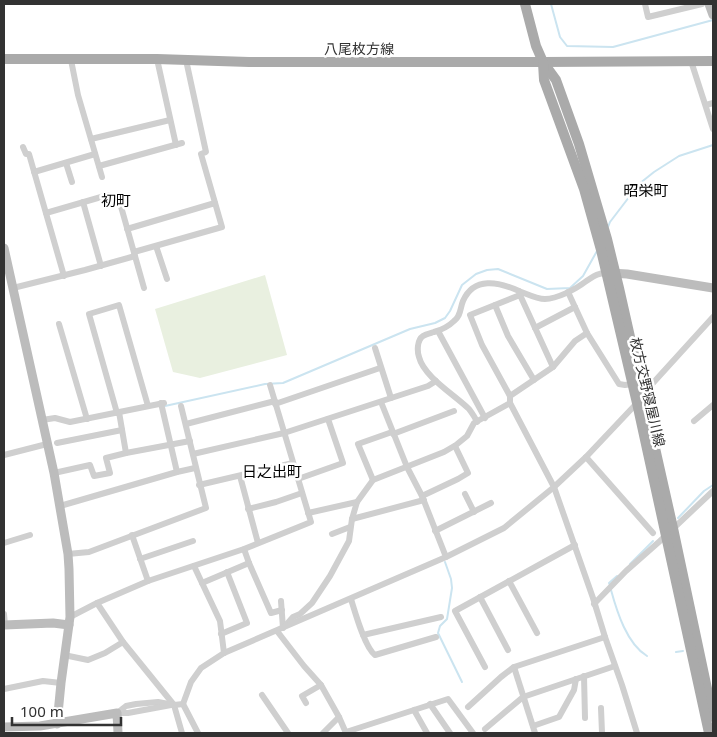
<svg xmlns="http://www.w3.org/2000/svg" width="717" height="737" viewBox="0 0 717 737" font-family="'Noto Sans','Noto Sans JP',sans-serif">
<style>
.pitch{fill:#e9f0e0}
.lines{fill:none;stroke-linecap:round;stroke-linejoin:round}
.stream{stroke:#cbe4f0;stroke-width:2}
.street{stroke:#cfcfcf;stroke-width:6}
.secondary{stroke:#bcbcbc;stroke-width:9}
.primary{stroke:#aaa;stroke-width:10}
.labels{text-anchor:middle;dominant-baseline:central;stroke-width:5;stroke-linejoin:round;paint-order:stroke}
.street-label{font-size:14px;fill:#323232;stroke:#fff}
.neighbourhood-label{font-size:15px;fill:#000;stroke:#fff}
</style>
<rect width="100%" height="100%" fill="#fff"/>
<polygon class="pitch" points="265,275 287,355 200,378 173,372 155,309"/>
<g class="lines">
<g class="stream">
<polyline points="551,4 560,37 567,46 613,47 713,20"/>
<polyline points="608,227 610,222 639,184 654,172 679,156 713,145"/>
<polyline points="165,406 265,384 283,383 410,329 435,323 445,318 450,311 462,285 476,274 487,270 498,269 547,289 570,288 583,276 597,251"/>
<polyline points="678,518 704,491 713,485"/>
<polyline points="445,562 451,579 452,588 447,619 440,626 438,633 462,682"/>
<polyline points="630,564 653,541"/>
<polyline points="610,585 609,583 617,576"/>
<path d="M611,590C617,612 627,644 647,656"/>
<polyline points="676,652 683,651"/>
</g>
<g class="street">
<polyline points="645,4 648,17 702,4"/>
<polyline points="157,59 176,145"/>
<polyline points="71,60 78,95 102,177"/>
<polyline points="691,61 713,129"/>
<polyline points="706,105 713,103"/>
<polyline points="91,139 170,120"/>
<polyline points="23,147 26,154 29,154 64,276"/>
<polyline points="66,163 72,182"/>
<polyline points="99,166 182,143"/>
<polyline points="34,172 95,154"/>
<polyline points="83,202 101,266"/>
<polyline points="120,203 144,288"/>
<polyline points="46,213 108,195"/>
<polyline points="127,229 215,203"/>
<polyline points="156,246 167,279"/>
<polyline points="134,252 222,227 201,154 206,152 186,60"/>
<polyline points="13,288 85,270 135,256"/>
<path d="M519,291C527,294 537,299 545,299C557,299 576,289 585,282C593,277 597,273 606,273"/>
<polyline points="568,292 587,333"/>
<polyline points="495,305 508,336 534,380"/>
<polyline points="59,324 87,419"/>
<polyline points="535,328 575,307"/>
<polyline points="438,331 485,418"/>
<polyline points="375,348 391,398"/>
<polyline points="553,367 520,295 470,315 482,345 510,396 510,403 554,487 593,598 605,637 622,685 637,733"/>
<polyline points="510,396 553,367 575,341 587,333 619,384 625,385 632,384"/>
<polyline points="381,402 407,467 422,496 446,557"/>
<polyline points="161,403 177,472"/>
<polyline points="275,404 380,368"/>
<polyline points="119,412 126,453"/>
<polyline points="117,413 89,314 119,305 148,406"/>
<polyline points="42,420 55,418 70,422 164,403"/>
<polyline points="694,421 713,405"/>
<path d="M477,422C475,417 472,413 469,409C455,395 424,377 419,357C417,351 417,340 423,336C426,334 431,333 434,332C441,330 449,326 454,321C461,316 460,308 463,301C474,276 499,282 519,291L520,295"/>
<polyline points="186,424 275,401"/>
<polyline points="393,434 454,411"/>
<polyline points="57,443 122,430"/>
<polyline points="193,454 284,433 428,386 436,381"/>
<polyline points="4,455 47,444"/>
<polyline points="586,457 653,533"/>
<polyline points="54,473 90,465 94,476 110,473 106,458 126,453 190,441"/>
<polyline points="240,476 258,543"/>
<polyline points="298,479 343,463 328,419"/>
<polyline points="373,480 358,444 392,432"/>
<polyline points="199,485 293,463"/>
<polyline points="465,494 474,512"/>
<polyline points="422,496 458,479 468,473 455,446"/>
<polyline points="60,506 177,472 195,468"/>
<polyline points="248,509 276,502 302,493"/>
<polyline points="308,513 357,502"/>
<polyline points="352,519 424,500"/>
<polyline points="435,531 491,503"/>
<polyline points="332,534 350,527"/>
<polyline points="132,535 148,581"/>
<polyline points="4,543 30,535"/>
<polyline points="244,549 249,563 271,613 282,610"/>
<polyline points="68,554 89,552 206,508 181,406"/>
<polyline points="140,559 193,541"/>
<polyline points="194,566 220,621 224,653"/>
<polyline points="509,581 537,633"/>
<polyline points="202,583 249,563"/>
<polyline points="480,597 508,650"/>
<path d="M351,599C355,612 365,648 375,655L436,637"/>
<polyline points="281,601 283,628"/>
<polyline points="97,603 123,642 174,705 182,733"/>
<polyline points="594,604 626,571 660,541 713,491"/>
<polyline points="4,614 5,625"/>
<polyline points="70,617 97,603 148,581 244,549 311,522 270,385"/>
<polyline points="286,625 293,617 300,614 312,603 330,576 349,541 352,519 357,502 373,480 444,452 456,445 467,436 474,423 510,403"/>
<polyline points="277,631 304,666 321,685 339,717 346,733"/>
<polyline points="221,634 247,623 227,572"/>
<polyline points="363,635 441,617"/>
<polyline points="64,655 88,660 105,653 123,642"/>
<polyline points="485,667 455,611 575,545"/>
<polyline points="514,667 535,733"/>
<polyline points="584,676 585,718"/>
<polyline points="4,689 43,681 61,683"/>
<polyline points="262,695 288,733"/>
<polyline points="306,703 302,696 321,685"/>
<polyline points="183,704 198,733"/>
<polyline points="430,704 450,733"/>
<polyline points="468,707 501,677 514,667 605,637"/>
<polyline points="601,708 602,733"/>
<polyline points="414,710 427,733"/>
<polyline points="117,713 126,706 136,704 158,702 174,705 183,704 191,682 201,668 224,653 446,557 504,528 554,487 586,457 637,403 643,394 713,317"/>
<polyline points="117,713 128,713 171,705"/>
<polyline points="533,726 559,717 574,690 576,679"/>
<polyline points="485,729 523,697 615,666"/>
<polyline points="346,732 448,699 473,733"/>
<polyline points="323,733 339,717"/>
</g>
<g class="secondary">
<polyline points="709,4 713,15"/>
<polyline points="4,248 54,473 68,554 69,569 70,617 61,683 57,724"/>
<polyline points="610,273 627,274 713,288"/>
<polyline points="4,625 53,623 69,625"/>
<polyline points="4,727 40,726 117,713 118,733"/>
</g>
<g class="primary">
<polyline points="525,4 536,46 543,62 556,80 579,144 607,239 619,288 673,528 713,717"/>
<polyline points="4,59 157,59 249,62 543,62 713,61"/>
<polyline points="543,63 544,80 584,189 601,250 637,403 709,733"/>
</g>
</g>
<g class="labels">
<g class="street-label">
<text x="359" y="48">八尾枚方線</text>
<text transform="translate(648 392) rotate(77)">枚方交野寝屋川線</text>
</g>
<g class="neighbourhood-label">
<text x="646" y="190">昭栄町</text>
<text x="116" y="200">初町</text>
<text x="272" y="471">日之出町</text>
</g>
</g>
<rect width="717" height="737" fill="none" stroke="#323232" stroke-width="10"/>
<path d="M12 717v8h109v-8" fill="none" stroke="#323232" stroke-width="2.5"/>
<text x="20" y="717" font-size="15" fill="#323232" stroke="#ffffff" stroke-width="4" paint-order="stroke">100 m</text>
</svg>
